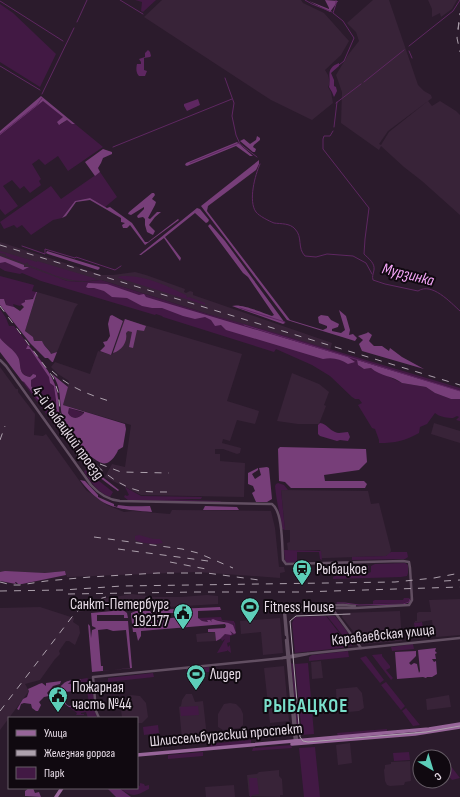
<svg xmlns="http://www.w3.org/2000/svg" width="460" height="797" viewBox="0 0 460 797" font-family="'Sofia Sans Condensed',sans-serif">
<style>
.built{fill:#382338}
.green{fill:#421944}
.forest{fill:#773e79;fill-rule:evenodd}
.water{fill:#5e2761}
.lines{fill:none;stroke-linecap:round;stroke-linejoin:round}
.stream{stroke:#5e2761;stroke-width:1}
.tertiary{stroke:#624f62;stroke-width:2.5}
.primary{stroke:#976599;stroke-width:3.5}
.tram{stroke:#ada1ad;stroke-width:1}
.rail{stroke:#ada1ad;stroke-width:1;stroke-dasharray:7 7;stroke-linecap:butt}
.labels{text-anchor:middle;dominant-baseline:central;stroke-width:4;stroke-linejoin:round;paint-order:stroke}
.street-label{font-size:15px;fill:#e6dbe6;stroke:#100910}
.poi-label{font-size:15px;fill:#e6dbe6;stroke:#100910;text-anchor:start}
.water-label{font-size:16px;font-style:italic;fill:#f6a6f9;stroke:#100910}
.district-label{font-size:19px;font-weight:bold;letter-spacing:1px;fill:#7adfcb;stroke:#100910}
</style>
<rect width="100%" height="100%" fill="#2b1b2c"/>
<g class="built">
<polygon points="162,0 301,0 303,3 324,13 349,41 341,55 325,70 328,75 330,83 328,87 331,92 333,103 312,120 271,100 144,17"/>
<polygon points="373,0 389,0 418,85 424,91 431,95 432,98 388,131 379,144 381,145 389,132 428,101 432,106 440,101 456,111 460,115 460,215 422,181 404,167 381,146 379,150 341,123 342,92 336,75 348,55 359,41 356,32 347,23"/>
<polygon points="428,0 457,0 452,9 441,17 440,13 432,17 432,9"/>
<polygon points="0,242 102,275 113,275 135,272 146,275 185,289 184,292 186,293 190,291 193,292 193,295 332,343 330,350 208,314 101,280 82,282 67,281 27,269 0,257"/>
<polygon points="37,292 78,304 75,308 57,352 53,354 51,354 50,351 44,345 34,341 33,337 25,331"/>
<polygon points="124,319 242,354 227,401 259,411 258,415 255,424 237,420 230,441 223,439 222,443 241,448 240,453 237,454 223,449 215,449 215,454 220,454 220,461 245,463 244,497 141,495 105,477 112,464 125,467 131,425 63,405 69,381 58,374 51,367 55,362 90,374 98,351 112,355"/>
<polygon points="0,367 16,389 18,389 18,392 35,414 34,435 43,436 46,434 86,490 107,505 124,512 133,511 170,514 172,510 271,511 275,528 279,567 284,567 285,572 280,573 280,578 197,572 67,577 65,571 45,573 0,572"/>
<polygon points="292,373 319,384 329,392 324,405 326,406 319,424 298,424 277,421"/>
<polygon points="434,423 460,431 460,443 431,434"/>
<polygon points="281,490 368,491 371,504 379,503 391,550 390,554 386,556 326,558 321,558 320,550 288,551 287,543 290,542 290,530 285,530"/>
<polygon points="132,594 156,597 181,597 207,595 218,596 218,604 134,609 131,608 131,607 128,606 125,606 125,604 122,603 114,606 99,607 99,609 78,612 88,604 97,600"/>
<polygon points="460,599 460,635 436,637 436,636 434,636 432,620 415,623 415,621 417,621 417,613 419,612 431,612 429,600"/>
<polygon points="40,607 74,618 73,622 79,626 80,633 75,645 69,641 66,641 59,651 60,654 55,659 40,680 25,684 29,691 0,730 0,608"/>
<polygon points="400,611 402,641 363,644 342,617 343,613"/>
<polygon points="280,618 283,653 263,655 261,632 241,634 240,621"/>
<polygon points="215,632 216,641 197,642 196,634"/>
<polygon points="321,661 323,678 312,679 311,662"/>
<polygon points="284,666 289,721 270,723 264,668"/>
<polygon points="357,687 362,693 364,708 359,711 337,713 336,689"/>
<polygon points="186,694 192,694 195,702 203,701 207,737 202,739 186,740 182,739 179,707 181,706 182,700"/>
<polygon points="131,695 140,696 146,703 148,717 142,723 137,723 137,718 122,718 121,709 122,702 125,698"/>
<polygon points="449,695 451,707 427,710 426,699"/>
<polygon points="230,703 236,704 241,709 243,714 243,725 240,728 223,730 218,727 218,714 224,704"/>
<polygon points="350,743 352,763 338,765 336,745"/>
<polygon points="410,761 411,781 405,782 404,785 390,786 387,785 385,781 384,770 385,768 385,765 391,764 391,762"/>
<polygon points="279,770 279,776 282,779 283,795 280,795 280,797 249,796 247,775 257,774 259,772"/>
<polygon points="234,785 235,797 206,797 205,787"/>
</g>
<g class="green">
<polygon points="135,0 156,0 143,12 141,11 142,2"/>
<polygon points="0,4 13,13 56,54 40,87 0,62"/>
<polygon points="43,100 64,118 60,125 67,120 72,124 75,124 103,147 68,171 58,156 45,165 39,159 32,164 41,179 39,181 41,185 30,193 24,186 20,189 12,180 3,186 18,206 5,215 0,209 0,135"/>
<polygon points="100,172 117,197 105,207 90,198 75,201 62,218 53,220 31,235 22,225 17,228 14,225 4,229 0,222 51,186 61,199"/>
<path d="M0,251L37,262V261L97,279C74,286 50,273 29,265L27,262L25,264L6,256V254L0,253Z"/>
<path d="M2,262H5L22,269L29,267L67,281L82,282L101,280L208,314L266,330L460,388V391L357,360L359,366L364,369L371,368L402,383L426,387L435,393L451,399H460V421L456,420L459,417L457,416L453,418C448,418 439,417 435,413L427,424L420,427L419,433C404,441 396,443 379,443V440L375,429L372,428L358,405L362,403L359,399H355L352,397L330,376L312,365L276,349L274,352L163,317L162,316L156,314L155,315L41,281L22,273L20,274L5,271L0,268V263Z"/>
<polygon points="0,276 34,285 32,291 36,292 34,298 25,300 25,303 20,306 13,304 14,307 6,305 5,300 0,299"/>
<path d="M122,276C146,275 164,285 186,295L187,298L189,297L205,303V305L119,278L118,277Z"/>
<path d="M0,309L6,318L9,326H14L43,363L55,384L58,393L60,419L69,445L22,381L24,382L41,402L42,401L31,386V380L36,377L32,374L30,377C17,374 22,365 18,357C14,349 5,345 0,338Z"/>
<path d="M69,408L84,413C79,419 72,420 68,413Z"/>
<path d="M85,470L113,492L110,497C98,493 91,482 84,472Z"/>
<path d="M278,483L284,485L288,490H281L285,530L282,529C281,525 281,520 280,516C278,506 276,497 275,486L276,484Z"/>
<polygon points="125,487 141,496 202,497 201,499 165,499 220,501 221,502 128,500 124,497 125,495 127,496 129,495"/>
<path d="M139,535L153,539H160L163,543C157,545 140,543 135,540V536Z"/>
<polygon points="284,550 321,551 322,560 320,559 319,552 297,552 297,562 287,563 285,561"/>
<polygon points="391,552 407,552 408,557 405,559 352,560 352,557 386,556"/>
<polygon points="405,563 408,565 408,573 407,576 401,577 333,579 333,577 335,576 365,575 371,572 371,566 375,564"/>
<polygon points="369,566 369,570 367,573 334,572 334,567"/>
<polygon points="404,598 409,598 410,601 404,603 373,604 373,601 375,600 403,600"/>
<polygon points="326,616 350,647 295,653 292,623 295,617"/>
<polygon points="327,616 335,616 356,643 351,646"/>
<polygon points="221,617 222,620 234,621 234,623 235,622 236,634 230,636 230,642 227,643 228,647 230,645 231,653 227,650 227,651 217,653 225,639 222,641 221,639 216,641 220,639 225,634 229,634 230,631 234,634 236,633 233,627 234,623 233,625 223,621 211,620 212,622 210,620 207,620 208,622 202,621 198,618"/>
<polygon points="415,622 415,623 422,622 423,628 428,632 431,632 432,635 430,638 425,634 423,629 416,635 414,623"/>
<polygon points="413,644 414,649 392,651 391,647"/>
<polygon points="348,651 349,657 309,661 309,657 312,655"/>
<polygon points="382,654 382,656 390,666 390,668 386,670 393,678 391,680 372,655"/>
<polygon points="366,656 384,680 380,683 360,658"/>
<polygon points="291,663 293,664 299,730 297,730"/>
<polygon points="308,663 314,734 302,735 295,664"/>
<polygon points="209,667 209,672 186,674 186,669"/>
<polygon points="153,673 154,677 108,682 108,678"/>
<polygon points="87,678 92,681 95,710 94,710 91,702 89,705 89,704 87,690 75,691 79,684 68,685 71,681"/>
<polygon points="386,682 405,706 401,710 381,685"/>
<polygon points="84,706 95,711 97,718 88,718 86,712 81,713 81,714 84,714 84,715 76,715 77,713 69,707"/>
<polygon points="198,706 199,715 181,716 180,707"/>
<polygon points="406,708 420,725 413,726 402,711"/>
<polygon points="158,725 159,733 144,735 143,727"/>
<polygon points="387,729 387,732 338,736 337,733"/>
<polygon points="251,740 251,744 210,748 209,744"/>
<polygon points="291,745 292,748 252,751 253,748"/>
<polygon points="315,747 320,797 304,797 299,748"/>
<polygon points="203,752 203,756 168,759 168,755"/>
<polygon points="409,752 410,760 394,761 393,753"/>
<polygon points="450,765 460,778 452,780 446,773 449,771 446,767"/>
<polygon points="249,778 257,778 259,794 252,795 252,796 250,797"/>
<path d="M140,783L144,784L145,786L149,785V789C134,797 133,797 119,788H137V785L140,786Z"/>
</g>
<g class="forest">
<polygon points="325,0 338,1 330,12 309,1 329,9 329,8"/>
<polygon points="41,96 75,124 72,124 67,120 59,125 57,122 63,117 43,101 0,135 0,131"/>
<polygon points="257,136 260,138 260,140 254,145 253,147 256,149 255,152 253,152 240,141 244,139 250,144 256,140"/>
<polygon points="237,142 253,156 250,156 236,146 187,166 185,165 186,163"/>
<polygon points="103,149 112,152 112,154 103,158 101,163 98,168 100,172 95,176 85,162"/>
<polygon points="259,160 259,164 256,170 208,206 207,211 290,320 323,330 327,328 327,326 319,323 318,317 321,315 328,316 331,320 339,324 338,327 332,329 332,331 341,333 345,330 339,310 346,316 350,330 349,335 353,334 357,338 355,341 287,320 201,206"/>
<polygon points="152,193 154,193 155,195 152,199 156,202 155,205 148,218 150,219 157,212 161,212 155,217 149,225 155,231 153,235 147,232 145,225 145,219 143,217 138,218 137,216 144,209 144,207 131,215 128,214 129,212"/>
<polygon points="90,198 107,208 110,207 132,223 145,242 148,242 178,219 179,220 145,245 130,225 127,228 123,228 122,225 125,223 121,222 121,218 90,200 76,202 66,216 62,218 75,201"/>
<polygon points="197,208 200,209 209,220 208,222 206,223 195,213 165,237 181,258 180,261 164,238 141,255 139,255"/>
<path d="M210,224L225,241L285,323L283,324L232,306C241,303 263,313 272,316L274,315L248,277L243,273L208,226Z"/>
<polygon points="47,251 99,267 100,268 98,270 48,254 46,253"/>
<polygon points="0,256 24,265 24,267 29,267 23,270 5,262 0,263"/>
<path d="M88,283L107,284L139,295L144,294L146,297L348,357L355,362L348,364C340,359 333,357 323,359L226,330L221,325L215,326L211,320L205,317L195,319L183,316L162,308H152L142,306L127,298L112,297L104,291L94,288H88L86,287Z"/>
<path d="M36,292H37L25,331L33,337L34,341H42C44,347 50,350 51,354L57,352L53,362H52L48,358H45L30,343L0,305V299H4L6,305L14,307L20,311L24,307L21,304L25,302V300L33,299Z"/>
<polygon points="112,315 123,321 111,355 100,351 105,346 103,342 107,341 110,336 108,324 110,316"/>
<path d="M125,319L146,326L144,331L137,330L133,348L129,347L132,332L128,331L126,333C128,342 121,351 113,353Z"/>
<polygon points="368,332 372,335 369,341 374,346 382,346 389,351 390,348 402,357 424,369 362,351 359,344 363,340 358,336 367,333"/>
<path d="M0,338C5,345 14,349 18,357C22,364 17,375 30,377L33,374L36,375V377L31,380V386L42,402H40L24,382L22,381L0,352Z"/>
<path d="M28,345C39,359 54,374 57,393C59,401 59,410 59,418L57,417L56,400L54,386L50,383L49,377L30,349H26Z"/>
<path d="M357,360L460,391V399H451L435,393L426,387L402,383C393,376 380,376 371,368L364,369L358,365Z"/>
<path d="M52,374L68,387L63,405L125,424L126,429L123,447L118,450C117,454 111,462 107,463C102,465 96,460 93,458C80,449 65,432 62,416C59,401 62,387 52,374ZM69,408L84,412V413C79,419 72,420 68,413Z"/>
<path d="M66,431L83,452C85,458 91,462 91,468L119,490L118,491C100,478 82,466 72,445C70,440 67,435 66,431Z"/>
<polygon points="280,447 366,449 367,462 359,470 324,475 325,481 364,481 367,484 365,488 291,488 285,482 279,481 278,449"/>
<polygon points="267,467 269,468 272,499 267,502 256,502 252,493 255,491 253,486 248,484 248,473 258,468 258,470 252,474 255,479 261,475 259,468"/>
<path d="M80,480L85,481L98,495V497L114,504V506L117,507L118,505C129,507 139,506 150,506L152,512C117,509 102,509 80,480Z"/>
<polygon points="205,506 237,507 239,510 203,510"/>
<polygon points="5,571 45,573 65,571 66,575 22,584 18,584 16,582 15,582 16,584 0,581 0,572"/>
<path d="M220,607L221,610L198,611V618L202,621L208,622L207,620H210L212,622L211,620L213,619C219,622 226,621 233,625L236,633L234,634L230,631L232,634L231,635L225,634L220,639L216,641L215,632H208V629L225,628L226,626L225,624L141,631V636L138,641L136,632H133L131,615V613L136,611H150L156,621L154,611L155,610ZM169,613H179V617L157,620V615L169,614Z"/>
<path d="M123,610L127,613L128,618H124V615H97V621H128L132,668L92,672L88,624L90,626L91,638L92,630L95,629L96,628L92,626L91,613ZM107,629L113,631L126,630L130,668L103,671V666H101L98,630Z"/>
<polygon points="436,648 435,651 437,653 435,654 436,659 432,659 434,662 436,661 437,674 432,677 427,677 426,678 423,677 397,679 395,652 416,651 416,656 409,663 411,665 414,663 417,664 419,673 420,671 418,650"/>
<path d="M81,679L80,680L71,681L68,684H79L80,686L75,691L65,692L66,704L69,706L86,704L92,710L84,706L69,707L56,697L57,695L56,693C65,680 65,681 81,679Z"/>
<polygon points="61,681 60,684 53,686 47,693 49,696 44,697 39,702 41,705 38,711 36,711 32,708 31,704 24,703 21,704 19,710 17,709 23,699 27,697 29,691 28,689 37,685 39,684 42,683 46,686 46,683"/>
<polygon points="29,788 33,788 35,793 39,792 41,797 25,796 25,791"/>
</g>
<g class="water">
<path d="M148,50L150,52L151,56L150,57L144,58V70L147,71L145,76H139C136,73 136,68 137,64H141V62L139,59L145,57V53Z"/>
<path d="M339,63V66L331,73L334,80V86L336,87L337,91L334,97L332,92L329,87C332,77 324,69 339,63Z"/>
<polygon points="198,99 200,105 187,111 184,106 184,104"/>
<path d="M320,423C327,424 328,429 335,432C339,434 343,432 348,432L350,437L348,441L340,440L337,441L320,436L318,434V425Z"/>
<polygon points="107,788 119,788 131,797 116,797"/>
</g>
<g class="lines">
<g class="stream">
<polyline points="120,0 143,14"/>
<polyline points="305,0 312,4 332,12"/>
<polyline points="336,0 336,4 333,13 343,21 354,38 344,61 339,65"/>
<polyline points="0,1 63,41"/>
<polyline points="77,22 87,0"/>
<polyline points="409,46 453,11 460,0"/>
<polyline points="409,51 412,58"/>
<polyline points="0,66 40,90"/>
<polyline points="225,78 234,103 232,116 236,135 240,144 257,157"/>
<polyline points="364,82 404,50"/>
<polyline points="42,94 74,28"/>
<polyline points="336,103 361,84"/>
<polyline points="334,127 337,102"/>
<path d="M333,131L330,136H324L323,139V149L369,208L365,239L364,254C369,259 375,263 374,270C373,275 372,276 373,280L385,284L418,291C432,282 450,302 460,311"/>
<polyline points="0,134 37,105 42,98"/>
<polyline points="113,147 232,99"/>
<polyline points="190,163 239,143"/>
<path d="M260,164C255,175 248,201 256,212C259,216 269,221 274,223C281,224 290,223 295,229C303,237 297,248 305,256L316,257L327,254L353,256L366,263L372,274"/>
<polyline points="22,246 45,254 45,249 75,258 76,257 115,270 121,266"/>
<polyline points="240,308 285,322"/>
<polyline points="244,325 460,391"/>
<polyline points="337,603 345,603 359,605 403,604 409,602 410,599"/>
</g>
<g class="tertiary">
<path d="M0,360L6,366L91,485C99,494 108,500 120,501L272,504C283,512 282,546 283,560L286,564L403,561L409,562L410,568L412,600L409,605L355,608H291L287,610L285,612L297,741"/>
<polyline points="331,607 361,648"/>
<polyline points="286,635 284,611 288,607 343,605 355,606"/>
<polyline points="286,640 295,742"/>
<polyline points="282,658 295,655 460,638"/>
<polyline points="99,718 96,711 93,677 293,657 308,654"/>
</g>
<g class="primary">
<polyline points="292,744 415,734 460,727"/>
<polyline points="137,755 429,729 460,724"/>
<polyline points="56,797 62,788"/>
</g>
<polyline class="tram" points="350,614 296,616 290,621 300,737 303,741 308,742 426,732 460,726"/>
<g class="rail">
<polyline points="459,23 457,38 460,52"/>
<polyline points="458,29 460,13"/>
<polyline points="0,245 460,385"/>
<polyline points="0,306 53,377 58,392 62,426 72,447 81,462"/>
<path d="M52,371C69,387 87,394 109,401"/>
<path d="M69,435C87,457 110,484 140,491C149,492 159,492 168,492"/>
<polyline points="0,440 5,426"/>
<polyline points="100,464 121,472 169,473"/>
<polyline points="94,537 182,549 198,553 233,568"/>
<polyline points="118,549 208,561"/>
<polyline points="170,562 211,570"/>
<polyline points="444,581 460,580"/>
<polyline points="0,582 12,585 20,585 46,581 90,577 158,573 207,573 259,580"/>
<polyline points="0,591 63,590 122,586 395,582 434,578 460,573"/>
<polyline points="68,594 196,592 301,592 460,587"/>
<polyline points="0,711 75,613 92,601 106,597"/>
</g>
</g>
<defs>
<g id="station-pin" transform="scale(1)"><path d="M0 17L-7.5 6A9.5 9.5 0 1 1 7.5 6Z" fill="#5dceb9" stroke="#100910"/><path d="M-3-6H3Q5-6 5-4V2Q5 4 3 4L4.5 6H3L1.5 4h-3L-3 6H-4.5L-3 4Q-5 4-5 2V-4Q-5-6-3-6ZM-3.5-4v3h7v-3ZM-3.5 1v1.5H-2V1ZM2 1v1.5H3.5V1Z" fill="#111"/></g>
<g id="stadium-pin" transform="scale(1)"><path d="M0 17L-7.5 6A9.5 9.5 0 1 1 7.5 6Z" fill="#5dceb9" stroke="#100910"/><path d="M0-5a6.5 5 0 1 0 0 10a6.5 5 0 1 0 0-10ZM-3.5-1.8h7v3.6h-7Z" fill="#111"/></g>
<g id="civic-pin" transform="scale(1)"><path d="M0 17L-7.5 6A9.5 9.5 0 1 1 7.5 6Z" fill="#5dceb9" stroke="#100910"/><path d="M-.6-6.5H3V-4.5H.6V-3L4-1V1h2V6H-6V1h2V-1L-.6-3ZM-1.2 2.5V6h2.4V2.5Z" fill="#111"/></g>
</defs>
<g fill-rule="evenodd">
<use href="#station-pin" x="302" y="569"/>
<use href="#stadium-pin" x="250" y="607"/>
<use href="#civic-pin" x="183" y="613"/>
<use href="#stadium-pin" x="196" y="674"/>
<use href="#civic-pin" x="58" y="696"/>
</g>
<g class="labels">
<g class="street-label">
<text transform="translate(68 433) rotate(54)">4-й Рыбацкий проезд</text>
<text transform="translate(383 635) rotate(-6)">Караваевская улица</text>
<text transform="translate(226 735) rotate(-5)">Шлиссельбургский проспект</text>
</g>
<g class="poi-label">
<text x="316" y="569">Рыбацкое</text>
<text x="169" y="604" text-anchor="end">Санкт-Петербург<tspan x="169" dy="17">192177</tspan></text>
<text x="264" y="607">Fitness House</text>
<text x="210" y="674">Лидер</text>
<text x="72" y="687">Пожарная<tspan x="72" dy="17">часть №44</tspan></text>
</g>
<g class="water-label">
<text transform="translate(408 275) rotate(14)">Мурзинка</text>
</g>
<g class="district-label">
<text x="306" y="706">РЫБАЦКОЕ</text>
</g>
</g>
<rect x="8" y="717" width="130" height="72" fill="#100910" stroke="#665d66"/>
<rect x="16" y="730" width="20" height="6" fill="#976599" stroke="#665d66"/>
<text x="44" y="737" font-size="12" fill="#e6dbe6">Улица</text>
<rect x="16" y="750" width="20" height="6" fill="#ada1ad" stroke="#665d66"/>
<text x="44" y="757" font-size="12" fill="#e6dbe6">Железная дорога</text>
<rect x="16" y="767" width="20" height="12" fill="#421944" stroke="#665d66"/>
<text x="44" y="777" font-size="12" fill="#e6dbe6">Парк</text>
<g transform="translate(432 769) rotate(142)"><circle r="19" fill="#100910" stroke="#665d66"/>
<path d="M0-3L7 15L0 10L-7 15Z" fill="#5dceb9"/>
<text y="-6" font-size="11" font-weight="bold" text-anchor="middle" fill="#e6dbe6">С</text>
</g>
</svg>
